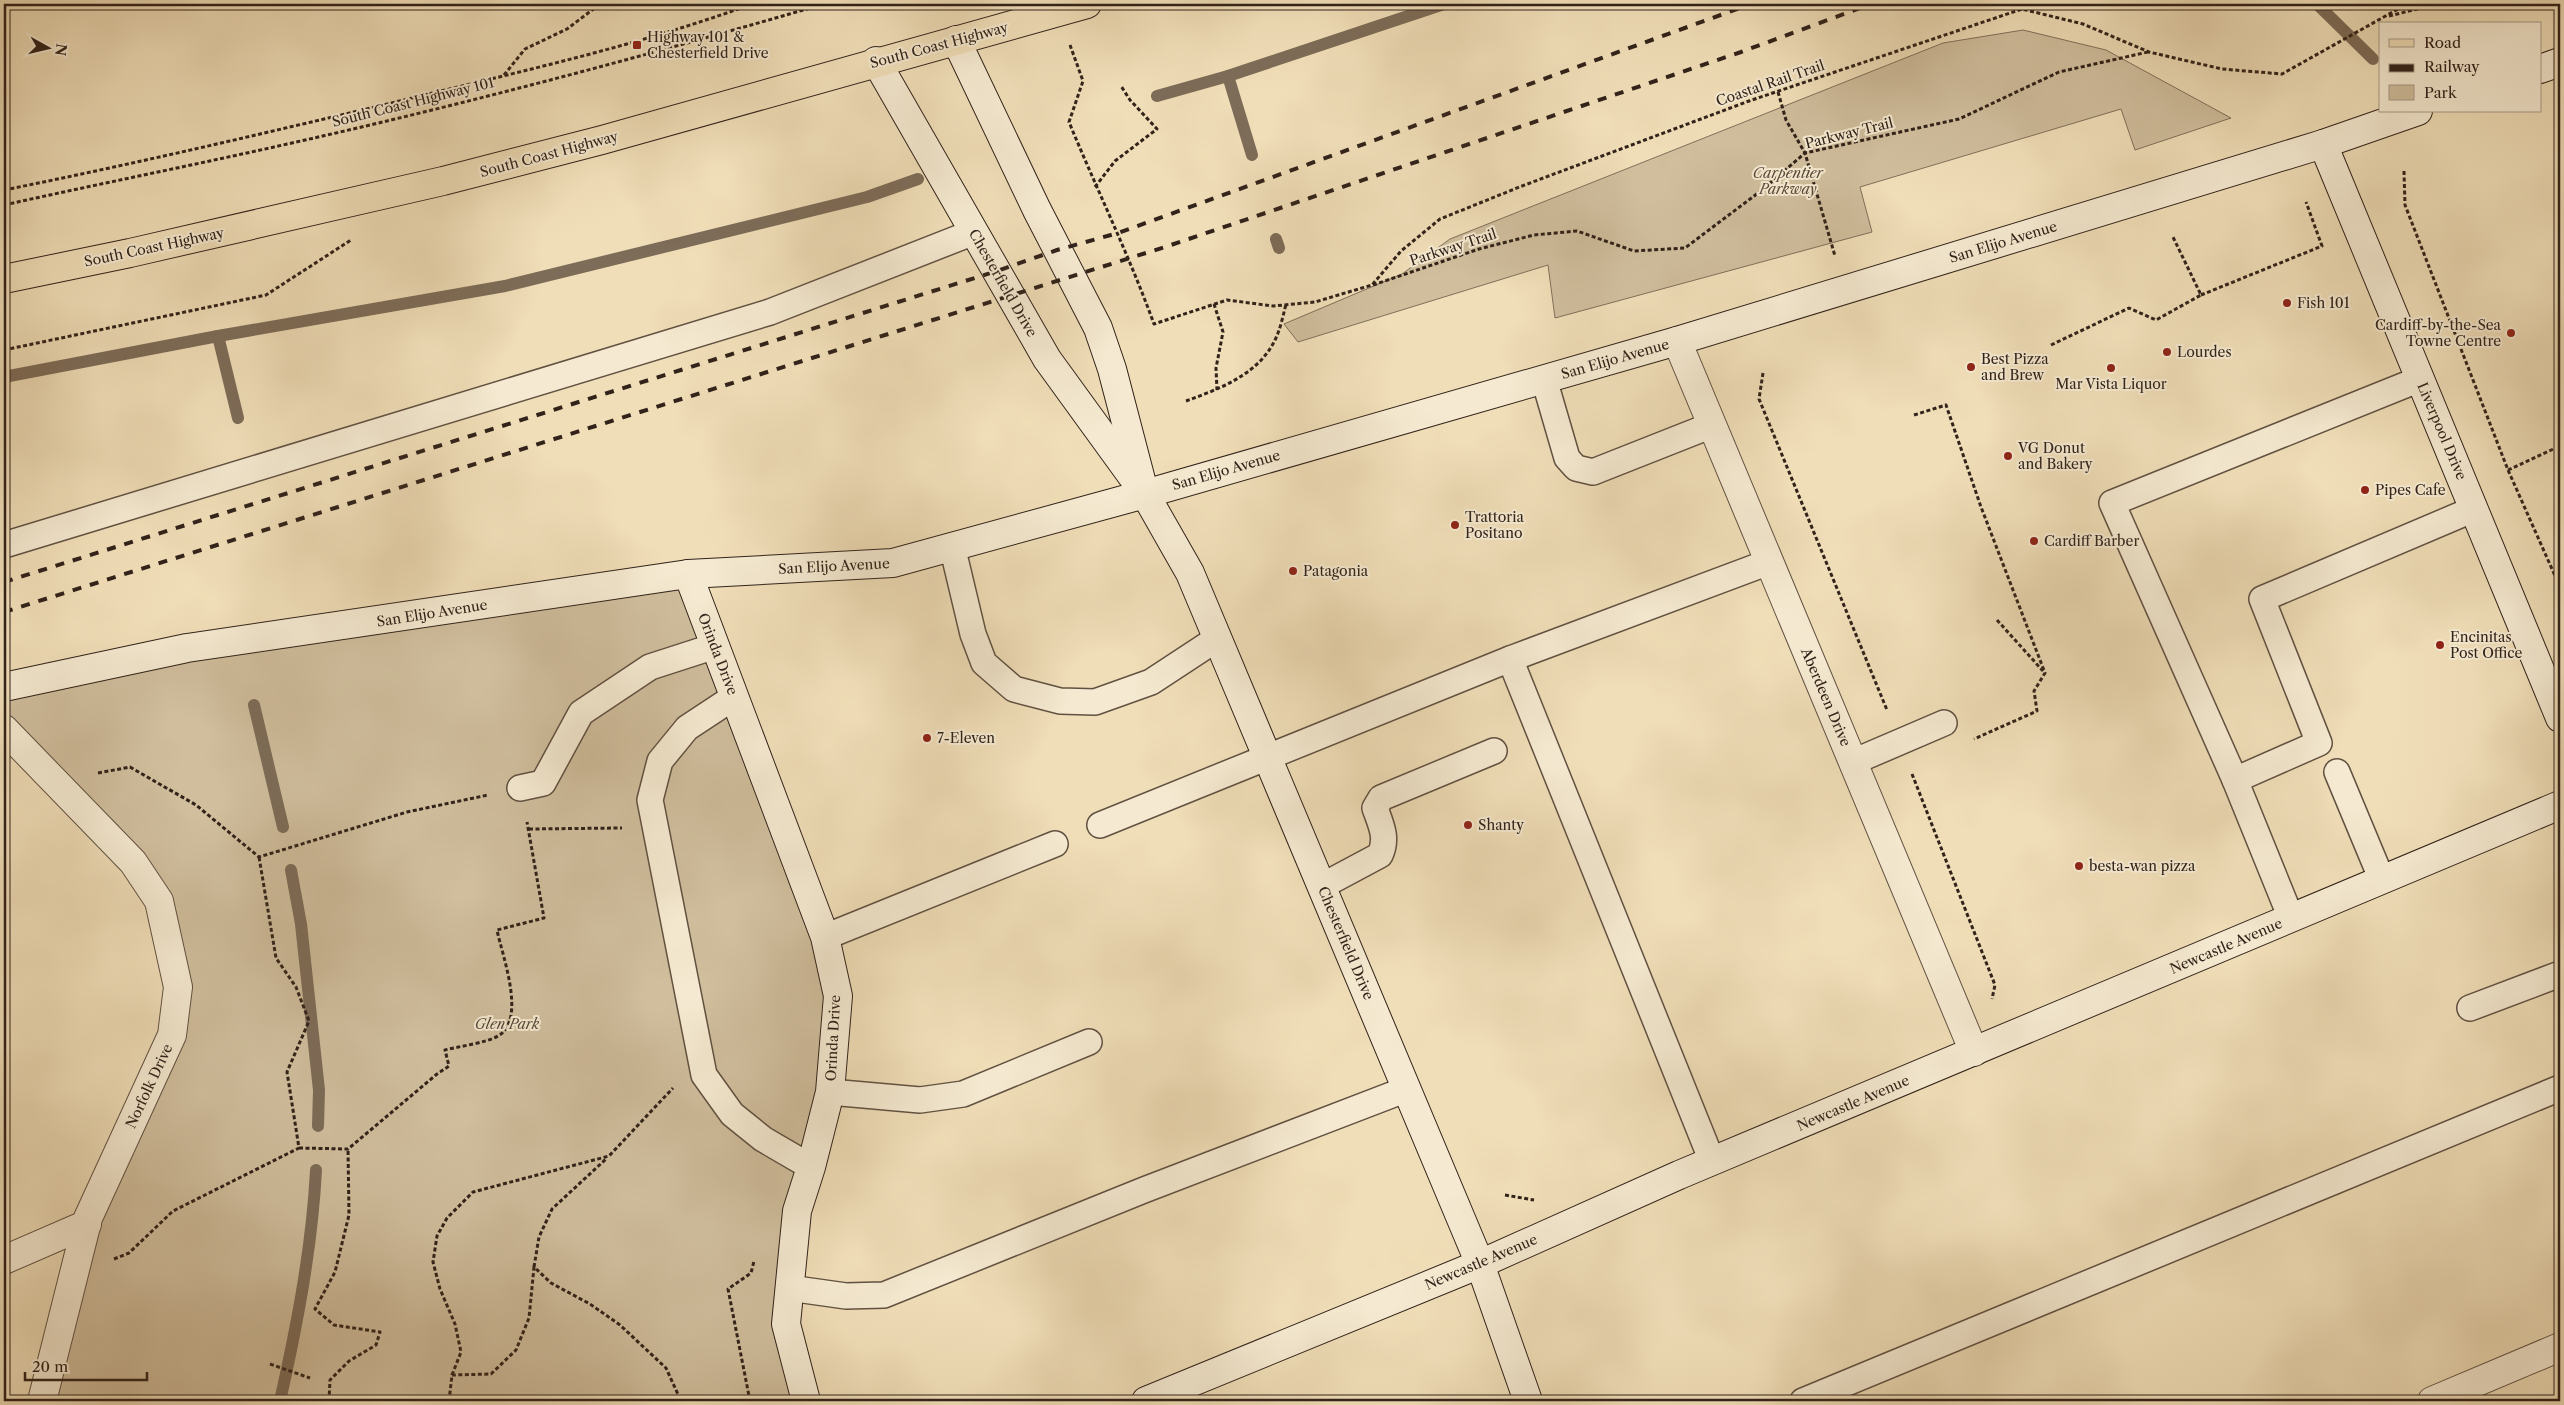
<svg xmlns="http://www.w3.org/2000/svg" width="2564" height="1405" viewBox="0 0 2564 1405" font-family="'Libre Caslon Text',serif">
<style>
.green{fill:#d0be9d;stroke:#80705c}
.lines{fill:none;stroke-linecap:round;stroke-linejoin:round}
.stream{stroke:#7d6c58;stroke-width:12}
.lane-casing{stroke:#615142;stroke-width:28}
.street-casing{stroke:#615142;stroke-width:30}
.secondary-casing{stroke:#31221a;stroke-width:30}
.primary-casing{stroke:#31221a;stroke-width:30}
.path{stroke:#31221a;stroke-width:3;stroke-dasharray:4 2.5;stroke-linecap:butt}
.lane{stroke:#f5ead1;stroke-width:25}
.street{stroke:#f5ead1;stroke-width:28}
.secondary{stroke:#f5ead1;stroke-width:28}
.primary{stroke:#f0deb8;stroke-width:28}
.rail{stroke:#31221a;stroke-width:4;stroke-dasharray:9 9;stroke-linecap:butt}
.poi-dot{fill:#8f2418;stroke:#f5ead1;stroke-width:2}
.labels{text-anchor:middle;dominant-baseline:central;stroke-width:4;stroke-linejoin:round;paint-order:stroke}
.poi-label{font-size:14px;fill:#31221a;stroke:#f5ead1;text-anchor:start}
.street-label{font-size:14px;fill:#31221a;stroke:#f5ead1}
.park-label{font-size:14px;font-style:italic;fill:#59493b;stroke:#f5ead1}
</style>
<rect width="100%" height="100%" fill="#f0deb8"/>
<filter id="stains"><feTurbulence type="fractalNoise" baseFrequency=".004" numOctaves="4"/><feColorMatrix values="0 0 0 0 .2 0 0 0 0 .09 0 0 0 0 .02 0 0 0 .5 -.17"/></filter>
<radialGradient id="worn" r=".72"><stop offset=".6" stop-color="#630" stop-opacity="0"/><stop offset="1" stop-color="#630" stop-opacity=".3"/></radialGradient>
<g class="green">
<polygon points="2023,30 2106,50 2231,118 2135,150 2121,109 1860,187 1872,232 1555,318 1548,265 1298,342 1284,324 1402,274 1450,239 1943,43"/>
<polygon points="670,564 795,859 838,1043 784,1238 806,1401 43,1401 57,1323 170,1036 159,899 4,732 4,691"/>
</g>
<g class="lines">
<g class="stream">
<polyline points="2317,4 2373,59"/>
<polyline points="1228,76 1252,155"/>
<polyline points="1157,96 1228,76 1444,4"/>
<polyline points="1276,239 1279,248"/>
<polyline points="218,336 505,286 867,197 918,179"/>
<polyline points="4,377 218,336 238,418"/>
<polyline points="254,705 283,827"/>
<polyline points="291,870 301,924 319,1090 318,1126"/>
<path d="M280,1401C297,1325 312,1248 316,1170"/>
</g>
<g class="lane-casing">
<g id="lane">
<polyline points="1544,379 1567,458 1576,468 1593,472 1712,425"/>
<polyline points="4,545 770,312 974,232"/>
<polyline points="952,546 973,634 984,663 1014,689 1060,701 1095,702 1151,682 1218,638"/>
<polyline points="1510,659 1712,1161"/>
<polyline points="734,697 687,728 660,761 650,800 704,1075 732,1114 763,1139 811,1167"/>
<polyline points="1853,762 1944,723"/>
<polyline points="2337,772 2382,880"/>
<polyline points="2235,780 2319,743 2262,599 2474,509"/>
<polyline points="520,788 543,783 581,713 650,667 715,646"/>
<polyline points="1100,825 1510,659 1769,562"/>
<path d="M1322,886L1380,855C1388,838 1381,825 1375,808L1381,798L1494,751"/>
<polyline points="2291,918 2235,780 2112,503 2420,379"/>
<polyline points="825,937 1055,844"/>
<polyline points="2470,1008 2560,974"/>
<polyline points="830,1092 920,1100 963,1094 1089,1042"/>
<polyline points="789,1288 846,1296 884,1295 1144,1190 1407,1089"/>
<polyline points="1803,1401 2560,1088"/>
</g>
</g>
<g class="street-casing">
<g id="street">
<polyline points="1677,341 1974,1052"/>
<polyline points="4,729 133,862 159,901 178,987 172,1035 88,1218 42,1401"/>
<polyline points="4,1260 87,1224"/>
<polyline points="2432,1401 2560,1347"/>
</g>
</g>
<g class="secondary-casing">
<g id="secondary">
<polyline points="956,40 1037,210 1098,328 1112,369 1141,480"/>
<polyline points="876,61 1047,359 1145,494 1190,573 1480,1264 1528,1401"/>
<polyline points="2540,69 2560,62"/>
<polyline points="2323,144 2560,718"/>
<polyline points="688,574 825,937 838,996 830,1092 811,1167 797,1211 786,1324 806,1401"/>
<polyline points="4,687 187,648 688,574 893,563 1145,494 1677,341 2323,144 2418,111"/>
<polyline points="1146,1401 1480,1264 1679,1175 2560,805"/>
</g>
</g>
<g class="primary-casing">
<polyline id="primary" points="4,279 130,253 443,181 602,140 1087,4"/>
</g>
<g class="path">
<polyline points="2389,16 2437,4"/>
<path d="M1070,45L1083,81L1069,122C1097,190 1129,255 1154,324L1227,300L1273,306L1315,302L1372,285L1401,251L1440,219L1522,186L1749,101L2022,9L2083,24L2149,52L2222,69L2282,74L2407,4"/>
<polyline points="504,75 525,49 567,29 600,4"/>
<polyline points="1778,92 1786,120 1805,153 1835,256"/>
<polyline points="2404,171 2405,205 2508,470 2560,587"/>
<polyline points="1095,187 1115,161 1157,129 1130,100 1121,86"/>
<path d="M4,190C139,163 274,131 408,99C523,71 640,45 752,4"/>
<path d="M4,205C94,185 184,167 274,147C459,106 642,57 824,4"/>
<polyline points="1373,285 1479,249 1534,235 1577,231 1634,251 1685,248 1762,190 1805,153 1959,119 2059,72 2148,52"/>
<polyline points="2201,295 2322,246 2306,202"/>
<polyline points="1214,304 1223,332 1216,368 1217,390"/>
<polyline points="2051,345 2129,308 2156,320 2201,295 2172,235"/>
<polyline points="4,350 266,295 351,240"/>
<polyline points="1763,373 1759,399 1887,710"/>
<path d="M1186,401C1219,389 1257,375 1274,342C1280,331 1283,316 1286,304"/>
<polyline points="1914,415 1946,405 1981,507 2045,673 2034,691 2037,711 1974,739"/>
<polyline points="2508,470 2560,446"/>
<polyline points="1997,620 2043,671"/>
<polyline points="98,773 130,767 196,805 259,857 407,812 488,795"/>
<polyline points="1912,774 1995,985 1992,999"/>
<polyline points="529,829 622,828"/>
<path d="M299,1148L348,1149L437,1074L449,1066L445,1050C460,1046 486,1043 498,1036C527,1020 502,955 497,930L544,918L527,822"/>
<polyline points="1505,1195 1534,1200"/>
<polyline points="114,1259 129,1253 173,1211 299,1148 287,1072 309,1021 296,987 276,958 259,857"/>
<polyline points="534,1267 539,1237 552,1209 607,1158"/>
<polyline points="270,1364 310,1378"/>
<polyline points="452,1375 461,1352 455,1324 440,1289 433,1262 437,1236 447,1218 473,1192 609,1156 673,1088"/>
<polyline points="329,1401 330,1380 349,1361 376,1345 380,1332 334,1325 315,1309 335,1272 349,1215 348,1149"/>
<polyline points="449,1401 452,1375 491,1374 516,1350 529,1318 534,1267 551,1283 590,1304 620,1325 666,1368 681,1401"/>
<polyline points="750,1401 728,1289 751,1273 754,1261"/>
</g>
<use href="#lane" class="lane"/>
<use href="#street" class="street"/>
<use href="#secondary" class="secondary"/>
<use href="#primary" class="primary"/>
<g class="rail">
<polyline points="4,582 997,271 1057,250 1118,233 1751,4"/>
<polyline points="4,612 1165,247 1741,52 1871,4"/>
</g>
</g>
<g class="poi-dot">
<rect x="632" y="40" width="10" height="10" rx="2.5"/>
<circle cx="2287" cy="303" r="5"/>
<circle cx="2511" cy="333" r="5"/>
<circle cx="2167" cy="352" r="5"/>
<circle cx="1971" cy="367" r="5"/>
<circle cx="2111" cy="368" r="5"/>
<circle cx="2008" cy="456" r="5"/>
<circle cx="2365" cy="490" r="5"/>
<circle cx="1455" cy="525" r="5"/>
<circle cx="2034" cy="541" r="5"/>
<circle cx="1293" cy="571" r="5"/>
<circle cx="2440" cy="645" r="5"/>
<circle cx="927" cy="738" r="5"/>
<circle cx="1468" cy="825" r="5"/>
<circle cx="2079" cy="866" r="5"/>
</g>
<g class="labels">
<g class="poi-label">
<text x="647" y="37">Highway 101 &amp;<tspan x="647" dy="16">Chesterfield Drive</tspan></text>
<text x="2297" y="303">Fish 101</text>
<text x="2501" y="325" text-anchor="end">Cardiff-by-the-Sea<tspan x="2501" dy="16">Towne Centre</tspan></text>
<text x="2177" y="352">Lourdes</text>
<text x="1981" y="359">Best Pizza<tspan x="1981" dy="16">and Brew</tspan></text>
<text x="2111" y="384" text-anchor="middle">Mar Vista Liquor</text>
<text x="2018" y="448">VG Donut<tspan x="2018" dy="16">and Bakery</tspan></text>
<text x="2375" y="490">Pipes Cafe</text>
<text x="1465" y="517">Trattoria<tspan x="1465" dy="16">Positano</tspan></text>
<text x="2044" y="541">Cardiff Barber</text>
<text x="1303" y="571">Patagonia</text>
<text x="2450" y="637">Encinitas<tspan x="2450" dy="16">Post Office</tspan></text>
<text x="937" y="738">7-Eleven</text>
<text x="1478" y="825">Shanty</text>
<text x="2089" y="866">besta-wan pizza</text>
</g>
<g class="street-label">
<text transform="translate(939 45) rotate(-15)">South Coast Highway</text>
<text transform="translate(1770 83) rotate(-19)">Coastal Rail Trail</text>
<text transform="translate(413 102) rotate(-14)">South Coast Highway 101</text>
<text transform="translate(1849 133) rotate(-14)">Parkway Trail</text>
<text transform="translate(549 154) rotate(-15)">South Coast Highway</text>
<text transform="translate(2003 242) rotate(-17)">San Elijo Avenue</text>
<text transform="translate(154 247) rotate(-12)">South Coast Highway</text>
<text transform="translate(1453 247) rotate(-18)">Parkway Trail</text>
<text transform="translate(1003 283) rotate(60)">Chesterfield Drive</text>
<text transform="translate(1615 359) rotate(-16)">San Elijo Avenue</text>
<text transform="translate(2442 431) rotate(67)">Liverpool Drive</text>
<text transform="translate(1226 470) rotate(-16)">San Elijo Avenue</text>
<text transform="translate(834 566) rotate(-3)">San Elijo Avenue</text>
<text transform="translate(432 613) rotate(-9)">San Elijo Avenue</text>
<text transform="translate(718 654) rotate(69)">Orinda Drive</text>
<text transform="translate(1826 697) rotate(67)">Aberdeen Drive</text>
<text transform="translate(1346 943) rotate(67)">Chesterfield Drive</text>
<text transform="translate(2226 946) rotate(-23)">Newcastle Avenue</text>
<text transform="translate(833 1038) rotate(-87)">Orinda Drive</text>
<text transform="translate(149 1086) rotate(-65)">Norfolk Drive</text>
<text transform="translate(1853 1103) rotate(-23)">Newcastle Avenue</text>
<text transform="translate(1481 1262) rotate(-23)">Newcastle Avenue</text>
</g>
<g class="park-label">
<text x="1788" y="173">Carpentier<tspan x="1788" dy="16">Parkway</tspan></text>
<text x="507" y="1024">Glen Park</text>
</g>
</g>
<rect width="2564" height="1405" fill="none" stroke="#f0deb8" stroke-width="20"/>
<rect x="5" y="5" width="2554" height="1395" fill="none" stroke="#31221a" stroke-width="2.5"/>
<rect x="10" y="10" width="2544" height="1385" fill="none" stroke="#31221a"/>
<rect x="2379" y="22" width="162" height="90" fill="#f5ead1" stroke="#a79a88"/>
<rect x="2389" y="39" width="25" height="8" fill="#f0deb8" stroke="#a79a88"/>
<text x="2424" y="48" font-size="15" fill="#31221a">Road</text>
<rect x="2389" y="64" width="25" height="8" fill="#31221a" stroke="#a79a88"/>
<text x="2424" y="72" font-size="15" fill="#31221a">Railway</text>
<rect x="2389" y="85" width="25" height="15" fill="#d0be9d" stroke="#a79a88"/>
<text x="2424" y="98" font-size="15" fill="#31221a">Park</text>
<g transform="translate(48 48) rotate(98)" stroke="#f5ead1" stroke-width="4" paint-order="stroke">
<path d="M0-4L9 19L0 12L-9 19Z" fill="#31221a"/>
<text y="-8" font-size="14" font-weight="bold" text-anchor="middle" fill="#31221a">N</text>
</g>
<path d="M25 1372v8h122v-8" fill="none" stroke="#31221a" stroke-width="2.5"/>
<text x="32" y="1372" font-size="15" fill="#31221a" stroke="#f5ead1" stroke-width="4" paint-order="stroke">20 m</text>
<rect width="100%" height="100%" filter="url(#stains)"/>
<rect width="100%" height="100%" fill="url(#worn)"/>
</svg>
